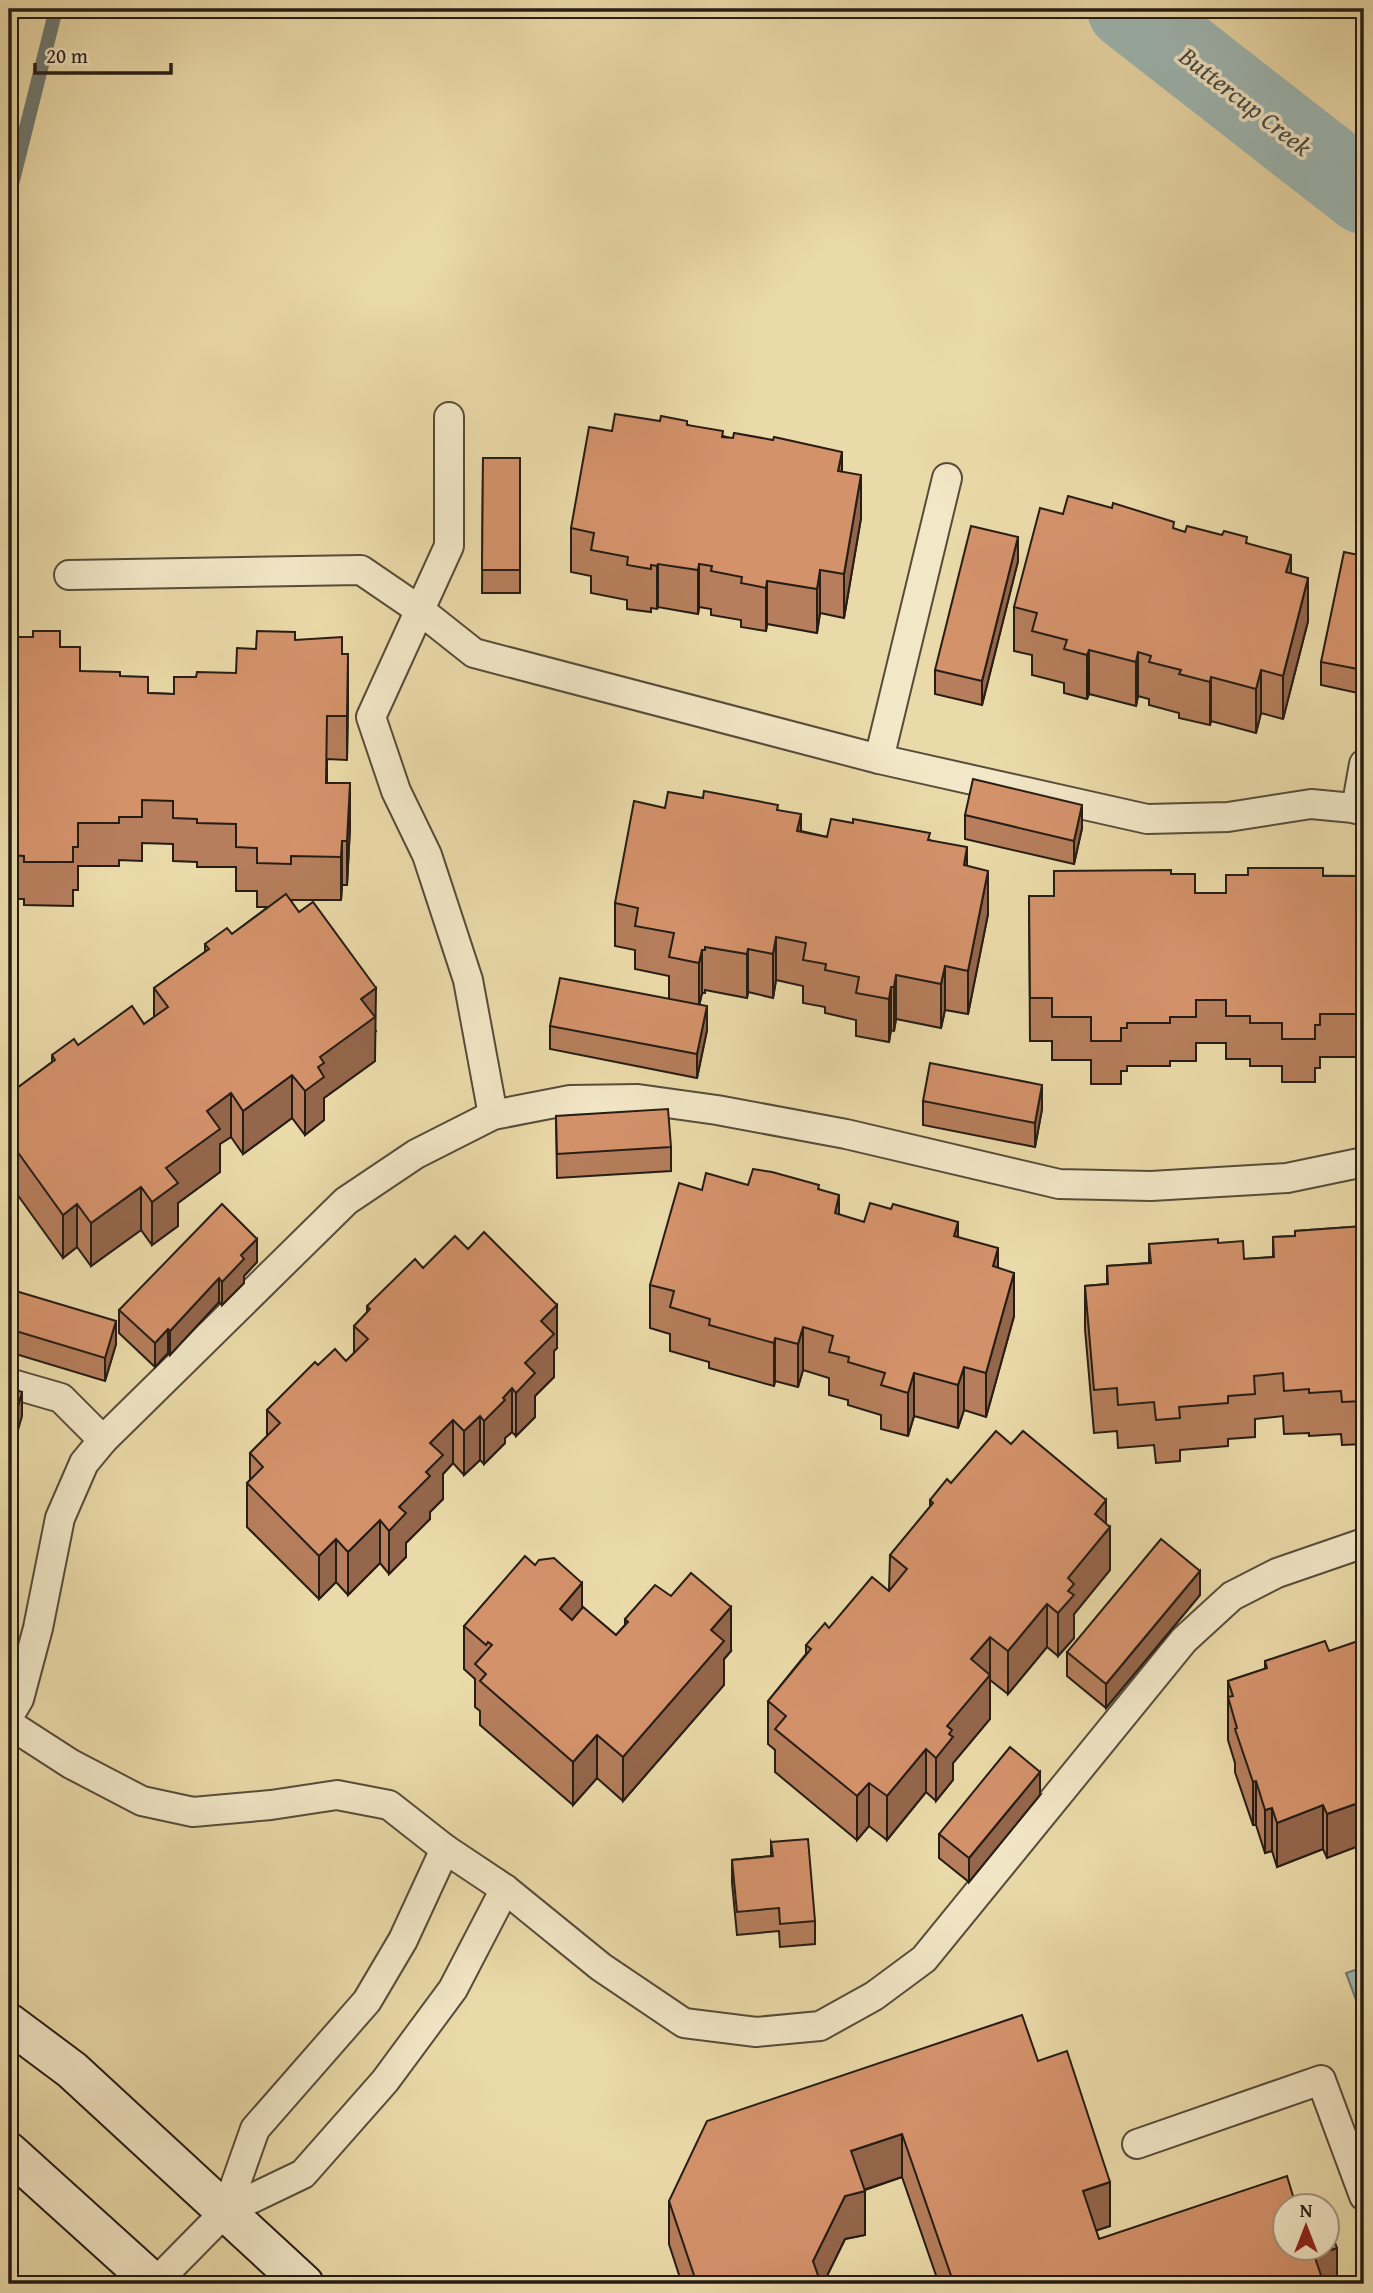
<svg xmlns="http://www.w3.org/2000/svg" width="1373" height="2293" viewBox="0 0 1373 2293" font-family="'Gentium Book Plus',serif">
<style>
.water{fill:#9eb8b4;stroke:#6e7a74;stroke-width:2}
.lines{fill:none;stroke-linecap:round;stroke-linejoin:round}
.stream{stroke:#6e7a74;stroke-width:14}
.river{stroke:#9eb8b4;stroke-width:82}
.lane-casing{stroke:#574c3a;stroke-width:32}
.secondary-casing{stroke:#261d15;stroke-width:42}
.lane{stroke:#f2e7c7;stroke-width:28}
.secondary{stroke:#f2e7c7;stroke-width:38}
.wall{fill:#b67e5c;stroke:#261d15;stroke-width:2}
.shaded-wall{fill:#94664b;stroke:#261d15;stroke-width:2}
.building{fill:#d4926b;stroke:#261d15;stroke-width:2}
.labels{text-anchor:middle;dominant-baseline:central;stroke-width:7;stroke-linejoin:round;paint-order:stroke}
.water-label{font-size:26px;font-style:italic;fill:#4a4c45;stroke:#f2e7c7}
</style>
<rect width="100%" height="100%" fill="#ebdaa9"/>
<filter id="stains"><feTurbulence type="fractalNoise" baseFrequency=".00286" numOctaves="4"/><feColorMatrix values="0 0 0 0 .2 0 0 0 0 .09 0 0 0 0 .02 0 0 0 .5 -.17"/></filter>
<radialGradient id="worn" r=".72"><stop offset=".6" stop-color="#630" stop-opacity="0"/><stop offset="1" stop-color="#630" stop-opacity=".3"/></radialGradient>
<polygon class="water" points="1364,1967 1364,2021 1346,1973"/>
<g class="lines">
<polyline class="stream" points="9,196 56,9"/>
<polyline class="river" points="1128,9 1364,193"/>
<g class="lane-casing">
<g id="lane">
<polyline points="449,417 449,546 371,717 396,791 427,855 468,980 493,1115"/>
<polyline points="69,575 361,570 421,611 474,653 879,759 1147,819 1228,817 1311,804 1364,809"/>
<polyline points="879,759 947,478"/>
<polyline points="1356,809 1364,764"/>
<polyline points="9,1383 61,1398 103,1440"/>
<polyline points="9,1716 19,1699 38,1628 60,1518 84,1463 103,1440 346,1201 416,1154 493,1115 570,1100 638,1099 717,1110 846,1134 1059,1184 1151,1186 1287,1178 1364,1162"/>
<polyline points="9,1724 71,1764 142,1801 193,1812 271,1805 337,1795 389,1805 445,1849 505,1889 601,1967 684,2023 756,2032 820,2026 874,1996 924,1959 1184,1640 1232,1596 1277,1573 1364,1543"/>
<polyline points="1137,2144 1321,2080 1364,2196"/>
<polyline points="226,2211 255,2129 367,2001 403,1940 445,1849"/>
<polyline points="154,2284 226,2211 303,2174 385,2081 453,1989 505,1889"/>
</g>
</g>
<g class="secondary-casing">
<g id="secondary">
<polyline points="9,2023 72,2070 304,2284"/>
<polyline points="9,2152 155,2284"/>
</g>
</g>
<use href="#lane" class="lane"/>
<use href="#secondary" class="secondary"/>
</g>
<g class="wall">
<polygon points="687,425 842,472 861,518 844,618 820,613 817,633 767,624 766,631 741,627 741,620 711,615 711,609 699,607 698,614 658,607 657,609 651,608 651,612 627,609 627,600 591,593 591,576 571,572 571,528 612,431"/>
<polygon points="483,458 520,458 520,593 482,593"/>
<polygon points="1063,514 1174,529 1185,532 1247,543 1291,573 1308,621 1283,719 1261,713 1256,733 1211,721 1210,725 1179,718 1179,713 1149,705 1149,699 1138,696 1136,706 1089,694 1087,699 1064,693 1064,683 1032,675 1032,655 1014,651 1014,607"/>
<polygon points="1364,556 1358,693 1321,685 1321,662"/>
<polygon points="1018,561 982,705 935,694 935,670"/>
<polygon points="9,637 60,647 80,671 120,676 148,693 174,694 196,677 236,673 256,649 295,640 342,654 348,697 347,760 327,759 327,783 350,827 347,885 342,885 341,900 291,900 291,901 376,1031 375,1032 375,1061 324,1098 324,1120 305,1135 292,1118 243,1154 231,1137 220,1144 220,1172 178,1203 178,1226 152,1245 141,1230 91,1266 77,1247 63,1258 9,1183 9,1094 52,1062 52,1055 144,1024 154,1017 154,988 205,952 205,944 232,934 268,907 257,907 257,891 236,891 236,867 197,867 197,862 173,861 173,844 142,843 142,861 119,860 119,866 78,866 78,890 73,890 73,906 24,905 24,899 9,899"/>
<polygon points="703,798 778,810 801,831 827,837 930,840 967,866 988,914 968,1014 945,1010 941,1028 896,1019 894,1031 891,1030 889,1042 856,1036 856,1020 825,1013 825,1007 803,1003 803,986 776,980 773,998 748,992 747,998 705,990 705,993 702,993 699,1005 707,1030 697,1078 550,1049 550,1026 669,999 669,976 635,969 635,950 615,946 615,903 665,808"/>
<polygon points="965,815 1082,828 1074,864 965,839"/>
<polygon points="1171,874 1195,893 1226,893 1248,875 1364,876 1364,1057 1320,1057 1320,1068 1315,1068 1315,1082 1282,1082 1282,1066 1250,1066 1250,1059 1226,1059 1226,1043 1196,1043 1196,1061 1170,1061 1170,1066 1127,1066 1127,1071 1121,1071 1121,1084 1091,1084 1091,1060 1052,1060 1052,1041 1030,1041 1029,896 1054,896"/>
<polygon points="923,1101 1042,1109 1035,1147 923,1125"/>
<polygon points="556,1116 671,1147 671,1171 557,1178"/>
<polygon points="748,1185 819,1189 839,1215 864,1222 958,1237 998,1267 1014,1316 986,1417 964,1410 958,1428 914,1416 908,1436 881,1429 881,1415 848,1405 848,1400 829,1395 829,1378 803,1370 798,1387 775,1381 774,1386 709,1368 709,1362 670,1351 670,1334 650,1328 650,1285 702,1190"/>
<polygon points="1364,1226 1364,1444 1342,1445 1341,1434 1309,1436 1309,1433 1284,1434 1283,1416 1255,1419 1255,1437 1228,1439 1228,1446 1180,1450 1180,1461 1156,1463 1154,1445 1118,1448 1117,1431 1094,1433 1085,1329 1085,1286 1107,1284 1107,1266 1149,1263 1149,1244 1218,1243 1244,1259 1273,1257 1273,1237 1295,1236 1295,1231"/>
<polygon points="257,1262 244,1276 244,1283 222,1305 219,1302 170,1355 168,1353 155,1367 119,1333 119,1310"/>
<polygon points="423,1268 557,1348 554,1351 554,1377 535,1396 535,1417 516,1436 512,1432 505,1438 505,1443 484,1464 480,1460 464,1475 453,1463 443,1474 443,1499 430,1512 430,1519 406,1543 406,1557 389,1574 380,1563 348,1595 336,1582 319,1599 247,1527 247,1483 250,1480 250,1453 267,1436 267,1410 318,1365 346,1361 354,1353 354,1326 367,1313 367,1306"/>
<polygon points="9,1289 116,1344 105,1381 9,1352"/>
<polygon points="951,1483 1106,1524 1110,1570 1074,1614 1074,1638 1058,1656 1047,1647 1008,1694 990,1680 990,1719 953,1763 953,1780 936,1801 926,1792 887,1840 869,1826 857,1840 775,1772 775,1750 768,1744 768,1701 806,1654 806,1645 829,1628 889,1591 890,1555 930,1507 930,1500"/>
<polygon points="1200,1595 1106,1708 1067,1676 1067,1652"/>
<polygon points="582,1607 616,1635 625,1625 625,1619 731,1651 724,1659 724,1685 623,1801 597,1778 573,1805 480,1725 480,1711 475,1707 475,1679 464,1669 464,1626"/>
<polygon points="1329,1651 1327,1858 1323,1849 1277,1867 1272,1851 1265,1853 1256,1825 1253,1825 1235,1772 1235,1763 1228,1740 1228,1681 1265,1669 1265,1661"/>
<polygon points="1040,1795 969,1882 939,1858 939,1834"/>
<polygon points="771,1842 815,1921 815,1944 780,1947 779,1931 737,1935 732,1883 732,1860 771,1856"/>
<polygon points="1038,2061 1110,2226 1096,2230 1099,2239 1296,2206 1337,2284 939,2284 902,2177 865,2190 865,2235 845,2239 823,2284 682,2284 669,2244 669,2201"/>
</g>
<g class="shaded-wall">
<polygon points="842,452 842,495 838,471"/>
<polygon points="861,475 861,518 844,618 844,574"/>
<polygon points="1018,537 1018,561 982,705 982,681"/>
<polygon points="1291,555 1291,598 1286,572"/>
<polygon points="658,564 658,607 657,609 657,566"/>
<polygon points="699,564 699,607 698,614 698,570"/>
<polygon points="820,570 820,613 817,633 817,589"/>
<polygon points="1308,578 1308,621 1283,719 1283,676"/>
<polygon points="767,581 767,624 766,631 766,588"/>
<polygon points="1364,639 1364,663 1358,693 1358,669"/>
<polygon points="1089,650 1089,694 1087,699 1087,655"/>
<polygon points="1138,652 1138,696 1136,706 1136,662"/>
<polygon points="348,654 348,697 347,760 347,716"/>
<polygon points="1261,670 1261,713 1256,733 1256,689"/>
<polygon points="1211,677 1211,721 1210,725 1210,682"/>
<polygon points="350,783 350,827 347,885 347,841"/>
<polygon points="1082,805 1082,828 1074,864 1074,841"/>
<polygon points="801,814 801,858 797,831"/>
<polygon points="342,841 342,885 341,900 341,857"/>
<polygon points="967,847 967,891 964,865"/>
<polygon points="988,871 988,914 968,1014 968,971"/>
<polygon points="776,937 776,980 773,998 773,954"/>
<polygon points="748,949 748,992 747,998 747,954"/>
<polygon points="702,950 702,993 699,1007 699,963"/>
<polygon points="945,966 945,1010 941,1028 941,984"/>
<polygon points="896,975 896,1019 894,1031 894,987"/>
<polygon points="891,987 891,1030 889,1042 889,999"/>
<polygon points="376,988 375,1061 324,1098 324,1120 305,1135 305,1091 318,1067 320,1057 361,999"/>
<polygon points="707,1006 707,1030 697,1078 697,1054"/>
<polygon points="292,1075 292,1118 243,1154 243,1111"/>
<polygon points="1042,1085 1042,1109 1035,1147 1035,1123"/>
<polygon points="231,1093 231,1137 220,1144 220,1172 178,1203 178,1226 152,1245 152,1202 166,1168 207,1111"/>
<polygon points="141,1187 141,1230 91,1266 91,1223"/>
<polygon points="839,1195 839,1238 835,1213"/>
<polygon points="77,1204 77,1247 63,1258 63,1215"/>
<polygon points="958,1222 958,1265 954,1236"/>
<polygon points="257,1239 257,1262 244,1276 244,1283 222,1305 222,1282 241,1255"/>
<polygon points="998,1248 998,1291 993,1266"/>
<polygon points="1014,1273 1014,1316 986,1417 986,1373"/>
<polygon points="219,1278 219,1302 170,1355 170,1331"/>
<polygon points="557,1305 557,1348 554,1351 554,1377 535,1396 535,1417 516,1436 516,1393 525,1363 541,1321"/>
<polygon points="116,1321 116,1344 105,1381 105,1358"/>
<polygon points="803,1327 803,1370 798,1387 798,1344"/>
<polygon points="168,1329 168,1353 155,1367 155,1343"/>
<polygon points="775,1338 775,1381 774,1386 774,1343"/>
<polygon points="964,1367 964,1410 958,1428 958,1385"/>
<polygon points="914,1373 914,1416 908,1436 908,1393"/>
<polygon points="512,1388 512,1432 505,1438 505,1443 484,1464 484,1421 503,1398"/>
<polygon points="22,1392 22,1416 9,1461 9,1437"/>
<polygon points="480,1416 480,1460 464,1475 464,1431"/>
<polygon points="453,1420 453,1463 443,1474 443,1499 430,1512 430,1519 406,1543 406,1557 389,1574 389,1531 399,1507 426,1472 430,1443"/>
<polygon points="1106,1500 1106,1532 1110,1527 1110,1570 1074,1614 1074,1638 1058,1656 1058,1613 1068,1578 1095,1514"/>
<polygon points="380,1520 380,1563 348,1595 348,1552"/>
<polygon points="336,1539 336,1582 319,1599 319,1556"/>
<polygon points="1200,1571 1200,1595 1106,1708 1106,1684"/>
<polygon points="582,1583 582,1627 560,1652 560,1609"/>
<polygon points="1047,1604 1047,1647 1008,1694 1008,1651"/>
<polygon points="731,1607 731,1651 724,1659 724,1685 623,1801 623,1757 711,1630"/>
<polygon points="990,1637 990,1719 953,1763 953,1780 936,1801 936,1758 971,1659"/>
<polygon points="597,1735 597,1778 573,1805 573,1762"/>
<polygon points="926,1749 926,1792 887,1840 887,1796"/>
<polygon points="1040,1772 1040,1795 969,1882 969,1858"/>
<polygon points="1256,1781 1256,1825 1253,1825 1253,1782"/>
<polygon points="869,1783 869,1826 857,1840 857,1796"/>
<polygon points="1364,1801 1364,1844 1327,1858 1327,1814"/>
<polygon points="1323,1805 1323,1849 1277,1867 1277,1823"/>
<polygon points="1272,1808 1272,1851 1265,1853 1265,1810"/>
<polygon points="902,2134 902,2177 851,2194 851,2151"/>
<polygon points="1110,2182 1110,2226 1083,2235 1083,2191"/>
<polygon points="865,2191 865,2235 845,2239 823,2284 810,2284 813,2261 845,2196"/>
<polygon points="1337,2248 1337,2284 1314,2284 1314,2255"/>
</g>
<g class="building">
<polygon points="615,414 660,421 661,416 687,421 687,425 723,431 722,437 733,438 734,433 773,440 774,437 842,452 838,471 861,475 844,574 820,570 817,589 767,581 766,588 741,583 742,577 711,571 712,566 699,564 698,570 658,564 657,566 651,565 651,569 627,565 628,557 591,550 594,533 571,528 589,427 612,431"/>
<polygon points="483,458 520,458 520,570 482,570"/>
<polygon points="1068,496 1112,508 1113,503 1174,522 1173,528 1185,532 1187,526 1222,535 1224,531 1247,537 1246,543 1291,555 1286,572 1308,578 1283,676 1261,670 1256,689 1211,677 1210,682 1179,674 1181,670 1149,662 1151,656 1138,652 1136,662 1089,650 1087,655 1064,649 1067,640 1032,631 1037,613 1014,607 1040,508 1063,514"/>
<polygon points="971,526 1018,537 982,681 935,670"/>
<polygon points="1344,552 1364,556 1364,639 1358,669 1321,662"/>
<polygon points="33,631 60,631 60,647 80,647 80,671 120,672 120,676 148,677 148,693 174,694 174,677 196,677 197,672 236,673 237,648 256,649 257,631 295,632 295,640 342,637 342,654 348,654 347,716 327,716 326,783 350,783 347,841 342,841 341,857 291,856 291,864 257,863 257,848 236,847 236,824 197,823 197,819 173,818 173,801 142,800 142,817 119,817 119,823 78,823 78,847 73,847 73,862 24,862 24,856 9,855 9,637 33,637"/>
<polygon points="973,779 1082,805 1074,841 965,815"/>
<polygon points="704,791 778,805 777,810 801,814 797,831 827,837 831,819 853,823 853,819 930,833 928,840 967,847 964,865 988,871 968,971 945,966 941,984 896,975 894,987 891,987 889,999 856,993 859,977 825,970 826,964 803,960 806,943 776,937 773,954 748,949 747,954 705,947 705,950 702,950 699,963 669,957 674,933 635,926 638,908 615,903 634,801 665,808 668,792 703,798"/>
<polygon points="1248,868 1323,868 1323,876 1364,876 1364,1014 1320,1014 1320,1025 1315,1025 1315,1039 1282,1039 1282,1023 1250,1023 1250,1016 1226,1016 1226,1000 1196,1000 1196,1017 1170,1017 1170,1023 1127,1023 1127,1028 1121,1028 1121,1041 1091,1041 1091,1017 1052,1017 1052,998 1030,998 1029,896 1054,896 1054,871 1171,870 1171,874 1195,874 1195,893 1226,893 1226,875 1248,875"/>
<polygon points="286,894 299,912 313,902 376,988 361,999 375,1017 320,1057 324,1063 318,1067 324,1077 305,1091 292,1075 243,1111 231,1093 207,1111 220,1129 166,1168 178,1183 152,1202 141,1187 91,1223 77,1204 63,1215 9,1140 9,1122 14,1118 9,1110 9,1094 55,1060 52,1055 74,1039 78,1045 132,1006 144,1024 168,1007 154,988 209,949 205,944 227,928 232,934"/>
<polygon points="560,978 707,1006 697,1054 550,1026"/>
<polygon points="930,1063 1042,1085 1035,1123 923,1101"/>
<polygon points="668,1109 671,1147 557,1154 556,1116"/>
<polygon points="753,1169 772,1172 819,1185 818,1189 839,1195 835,1213 864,1222 870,1203 891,1209 893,1204 958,1222 954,1236 998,1248 993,1266 1014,1273 986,1373 964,1367 958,1385 914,1373 908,1393 881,1385 885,1373 848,1362 849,1357 829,1352 833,1336 803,1327 798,1344 775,1338 774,1343 709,1325 710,1319 670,1307 674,1291 650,1285 679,1183 702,1190 706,1173 748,1185"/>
<polygon points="222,1204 257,1239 241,1255 244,1259 222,1282 219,1278 170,1331 168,1329 155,1343 119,1310"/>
<polygon points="1364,1226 1364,1401 1342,1402 1341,1391 1309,1393 1309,1389 1284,1391 1283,1373 1254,1376 1255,1394 1228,1396 1228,1403 1179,1407 1180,1418 1156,1420 1154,1402 1118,1405 1117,1388 1094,1390 1085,1286 1108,1284 1107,1266 1151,1263 1149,1244 1218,1239 1218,1243 1243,1241 1244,1259 1274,1257 1273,1237 1295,1236 1295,1231"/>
<polygon points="484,1232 557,1305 541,1321 554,1334 525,1363 535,1373 516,1393 512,1388 503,1398 505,1400 484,1421 480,1416 464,1431 453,1420 430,1443 443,1455 426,1472 430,1476 399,1507 406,1513 389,1531 380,1520 348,1552 336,1539 319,1556 247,1483 263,1467 250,1453 280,1423 267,1410 315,1362 318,1365 335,1349 346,1361 368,1339 354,1326 370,1309 367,1306 415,1259 423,1268 455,1236 468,1249"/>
<polygon points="9,1289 116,1321 105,1358 9,1329"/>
<polygon points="9,1388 22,1392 9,1437"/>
<polygon points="996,1431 1011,1444 1023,1431 1106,1500 1095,1514 1110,1527 1068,1578 1074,1584 1068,1591 1074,1595 1058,1613 1047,1604 1008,1651 990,1637 971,1659 990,1675 947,1726 952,1730 949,1734 953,1737 936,1758 926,1749 887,1796 869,1783 857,1796 775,1729 786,1716 768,1701 811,1649 806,1645 825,1623 829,1628 872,1577 889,1591 907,1569 890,1555 933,1503 930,1500 947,1479 951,1483"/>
<polygon points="1161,1539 1200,1571 1106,1684 1067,1652"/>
<polygon points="525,1556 535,1565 539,1560 554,1558 582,1583 560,1609 572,1620 583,1607 616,1635 628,1622 625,1619 655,1585 671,1596 691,1573 731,1607 711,1630 724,1641 623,1757 597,1735 573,1762 480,1681 486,1674 475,1664 492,1645 488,1642 486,1645 464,1626"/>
<polygon points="1364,1639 1364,1801 1327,1814 1323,1805 1277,1823 1272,1808 1265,1810 1256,1781 1253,1782 1235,1729 1237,1728 1228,1697 1233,1696 1228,1681 1267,1668 1265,1661 1325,1641 1329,1651"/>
<polygon points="1010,1747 1040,1772 969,1858 939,1834"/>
<polygon points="808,1839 815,1921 780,1924 779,1908 737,1912 732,1860 773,1856 771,1842"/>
<polygon points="1022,2015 1038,2061 1067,2051 1110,2182 1083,2191 1099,2239 1287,2176 1296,2206 1285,2206 1285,2248 1327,2248 1327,2220 1337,2248 1314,2255 1324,2284 954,2284 902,2134 851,2151 865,2191 845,2196 813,2261 820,2281 810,2284 697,2284 669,2201 707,2121"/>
<polygon points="1320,2199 1322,2206 1300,2206"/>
</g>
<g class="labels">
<g class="water-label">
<text transform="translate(1246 101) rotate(38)">Buttercup Creek</text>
</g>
</g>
<rect width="1373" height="2293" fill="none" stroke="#ebdaa9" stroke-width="35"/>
<rect x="10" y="10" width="1352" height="2272" fill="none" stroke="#261d15" stroke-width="3.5"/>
<rect x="18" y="18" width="1338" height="2258" fill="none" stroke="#261d15" stroke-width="2"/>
<g transform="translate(1306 2227)"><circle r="33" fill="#f2e7c7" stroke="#a09680" stroke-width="2"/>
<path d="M0-5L12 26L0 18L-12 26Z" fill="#8f2418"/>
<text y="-10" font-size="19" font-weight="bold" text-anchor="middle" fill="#261d15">N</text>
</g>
<path d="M35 63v10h136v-10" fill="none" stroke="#261d15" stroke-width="3.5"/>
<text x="46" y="63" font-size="21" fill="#261d15" stroke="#f2e7c7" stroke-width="5" paint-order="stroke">20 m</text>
<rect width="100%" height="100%" filter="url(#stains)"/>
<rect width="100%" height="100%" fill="url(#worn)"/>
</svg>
